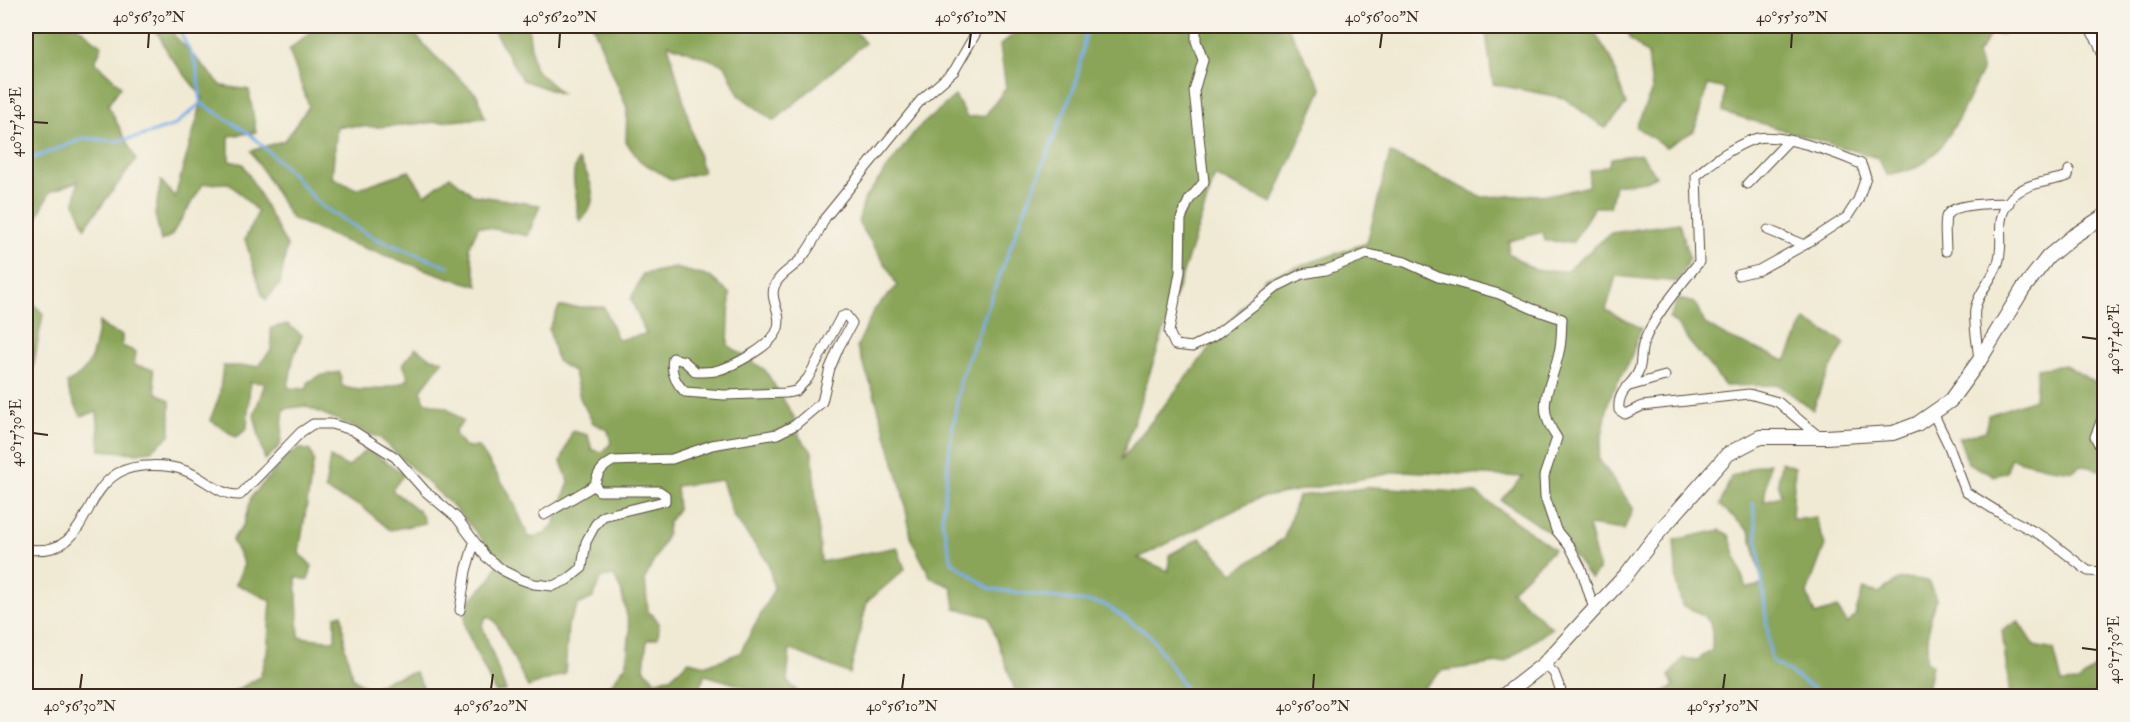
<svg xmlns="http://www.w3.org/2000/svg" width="2130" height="722" viewBox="0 0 2130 722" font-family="'IM FELL Double Pica',serif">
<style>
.forest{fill:#8aa558;stroke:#62683b;stroke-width:1.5;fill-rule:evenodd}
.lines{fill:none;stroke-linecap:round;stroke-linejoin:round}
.stream{stroke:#7daee9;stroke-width:3}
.minor-casing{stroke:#564739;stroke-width:11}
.secondary-casing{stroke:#564739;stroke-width:16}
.minor{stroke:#fff;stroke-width:9}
.secondary{stroke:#fff;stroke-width:14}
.ticks{fill:none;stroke:#3b2a1e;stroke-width:2}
.neatline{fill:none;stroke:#3b2a1e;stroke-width:2}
.ticks-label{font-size:15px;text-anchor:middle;fill:#3b2a1e}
</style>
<rect width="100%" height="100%" fill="#f7f3e8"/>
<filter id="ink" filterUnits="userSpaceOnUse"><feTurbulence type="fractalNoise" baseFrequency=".0167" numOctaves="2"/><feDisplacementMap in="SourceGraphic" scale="12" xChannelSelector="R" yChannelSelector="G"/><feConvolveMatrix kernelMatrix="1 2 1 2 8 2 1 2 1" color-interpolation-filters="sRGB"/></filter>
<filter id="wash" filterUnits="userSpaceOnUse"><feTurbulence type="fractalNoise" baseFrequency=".008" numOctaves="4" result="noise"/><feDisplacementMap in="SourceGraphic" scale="24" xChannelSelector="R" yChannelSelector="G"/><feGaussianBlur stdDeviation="1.35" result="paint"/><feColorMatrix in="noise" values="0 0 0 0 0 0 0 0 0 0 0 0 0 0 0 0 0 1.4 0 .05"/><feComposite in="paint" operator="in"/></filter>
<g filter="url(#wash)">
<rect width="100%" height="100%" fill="#f0ead4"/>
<g class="forest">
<polygon points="26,26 77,26 102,46 95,62 121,86 108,105 136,160 85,227 75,203 78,181 50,192 35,222 26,228"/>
<polygon points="150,26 178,26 173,34 222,86 249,90 256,132 229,136 229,161 243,164 287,246 280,284 266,300 262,294 245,239 258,212 229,183 203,184 171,236 161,241 155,214 161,181 175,197 203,98 169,55 159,35"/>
<polygon points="317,26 407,26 434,55 477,95 485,118 378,127 337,126 332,177 356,189 409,171 425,195 450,176 473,195 540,205 528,236 479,226 469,247 478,286 450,278 344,241 291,218 251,151 285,140 309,106 289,50"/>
<polygon points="491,26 528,26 534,68 562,94 522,80"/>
<polygon points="593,26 851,26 865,43 774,121 739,95 725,65 668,44 703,172 672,180 640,161 626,142 627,108"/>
<polygon points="1024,26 1287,26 1322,89 1272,203 1215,176 1121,460 1265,278 1367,243 1390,153 1482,197 1557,194 1588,186 1590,171 1608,166 1611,158 1641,154 1656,176 1645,181 1615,185 1610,207 1594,207 1573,242 1545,241 1543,232 1509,241 1508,253 1535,270 1566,271 1611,233 1679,223 1689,258 1678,282 1616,276 1606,310 1641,328 1630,360 1609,399 1598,458 1633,508 1624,530 1588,525 1599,569 1591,579 1563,541 1501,500 1523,477 1403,471 1259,498 1138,558 1169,571 1169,555 1200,538 1233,573 1284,538 1298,496 1373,487 1476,493 1554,549 1511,591 1552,628 1505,662 1441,671 1415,696 1017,696 989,617 955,608 952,587 931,578 912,541 902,490 874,393 857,347 874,310 897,286 888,268 858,222 865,198 916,130 955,96 967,117 985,116 1006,88 1000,45"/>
<polygon points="1485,26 1590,26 1611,58 1626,105 1605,128 1564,98 1493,84"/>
<path d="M1626,26H2012L2002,34H1991L1977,54L1982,71C1965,103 1951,146 1919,166C1911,171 1897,172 1887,175L1878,158L1723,112L1725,89L1708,85L1694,131L1666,147L1636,127L1652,90L1648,55L1630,39Z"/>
<path d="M578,160C587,170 596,192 591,205C589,211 584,216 580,221C576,214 577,210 577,202C575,187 570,175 578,160Z"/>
<path d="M675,268L710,277L730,294L728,345L765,370L794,417L800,438L812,451L821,562L897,547L905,569L867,602L850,674L790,649L787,681L802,696H750L746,687L705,675L696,696H602L626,665L630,629L621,590L614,576L601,578L593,598L578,605L568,625L565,674L528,687L495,621L487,616L482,625L506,691L495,692L465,628V605L489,581L500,560L455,508L380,438L305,406L284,409L280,446L265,460L254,415L265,383L250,382L247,429L236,437L210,420L219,398L223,366H258L271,350V328L287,324L302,335L293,359L288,388L307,389L308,382L319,376L340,372L342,386C361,394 391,389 409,379L403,364L416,348L429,357L443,361L421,390L425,402L447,408L463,421L454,432L464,447H479L511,496L529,538L545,534L554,524L569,482L561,462L572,431L588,435L592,450L603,452L611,443L608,430L593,423L580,398L574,372L557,361L549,329L559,307H604L618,340L646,334L631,299L643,274ZM722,480L733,516L768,562L774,589L740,653L707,665L689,661L670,678L654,680L644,668L647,640L657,638C661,626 659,618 648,612L645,579L666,537L669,521L678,509L676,486Z"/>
<polygon points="26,299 31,301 43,314 32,372 26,371"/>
<path d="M1678,299L1695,303L1705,324L1727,337L1786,361L1805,320L1845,343L1822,385L1813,410L1779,385L1725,386C1714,371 1703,358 1691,344C1683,334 1680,325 1669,318Z"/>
<path d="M99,322L109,330L122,335V346L136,352L134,365L153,369L156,392L170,401V435L151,451L137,453L100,450L97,412L81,416L70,395L67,383C94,370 94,349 99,322Z"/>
<polygon points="2065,365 2104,388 2104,471 2080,465 2073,471 2045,467 2010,458 2007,472 1994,476 1968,463 1959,438 1986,431 1988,415 2035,399 2037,369"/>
<polygon points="299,448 310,451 314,460 299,553 312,566 308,580 296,577 299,637 335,641 335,616 342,614 345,648 353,678 370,690 385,681 415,672 428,696 230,696 230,694 260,677 267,653 271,601 236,584 244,564 232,540 244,524 251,497 288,455"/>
<polygon points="367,449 404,474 392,490 421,513 425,523 390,530 361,506 334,495 325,489 330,457 348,467"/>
<path d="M1781,462L1795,467L1792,519L1816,518L1825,545L1807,593L1815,615L1837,608L1848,624L1855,616L1863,589L1879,593C1899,577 1903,576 1928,581L1936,599L1930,618L1926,660L1932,665L1926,696H1656L1674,686L1669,676L1683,658L1697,660L1712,650C1713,618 1711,618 1682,605L1677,586L1674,540L1720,530L1729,535L1746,588L1763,585L1750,532L1720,505L1731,477L1756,466L1769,463L1764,501L1781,496L1778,483Z"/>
<polygon points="2018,621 2034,646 2054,650 2062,683 2078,682 2101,662 2102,643 2104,645 2104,696 2010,696 2002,631"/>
</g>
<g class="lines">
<g class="stream">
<polyline points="743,26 752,30"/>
<polyline points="1087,26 1076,83 1021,219 960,381 949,454 942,520 952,562 991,589 1104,604 1150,635 1184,686 1187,696"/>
<polyline points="1953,26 1957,38"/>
<polyline points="201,103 250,134 291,173 321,206 374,238 449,267"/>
<polyline points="26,161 85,138 115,141 139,137 175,125 201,103 196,63 180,32 183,26"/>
<polyline points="1753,503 1771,660 1825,696"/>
</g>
</g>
</g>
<g filter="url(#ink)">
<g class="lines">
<g class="minor-casing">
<g id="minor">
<path d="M1196,26V41L1203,60L1194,91L1204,182L1189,200L1181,219L1180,272L1169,332L1175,345L1192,347L1214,336L1280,285L1302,274L1326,270L1367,254L1405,262L1438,277L1499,294L1533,309L1562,319C1561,330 1562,342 1559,352C1552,387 1533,404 1557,438L1544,476L1545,497L1556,530L1570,547L1581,568L1594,609"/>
<polyline points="2088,26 2098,42 2104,59"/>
<polyline points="1747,184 1789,140"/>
<path d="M1768,230L1804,245L1847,217L1858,200L1866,177L1861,164C1838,154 1778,131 1754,139C1734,146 1711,162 1696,176L1699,262C1681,285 1654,315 1644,342C1640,351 1642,361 1639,370C1633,386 1617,389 1619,410L1625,414L1642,406L1749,394L1778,402L1818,436"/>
<path d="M1946,251C1946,241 1944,227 1946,217C1951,202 1995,204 2009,203"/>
<polyline points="1738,275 1759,270 1804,245"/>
<path d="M1979,361C1978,346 1973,323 1975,309C1978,292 1993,279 1998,263C2006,238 1992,221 2012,197C2026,182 2051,182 2068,176L2069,170"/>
<polyline points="1626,387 1665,376"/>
<polyline points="1933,413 1948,444 1966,492 2003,515 2046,538 2088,571 2104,572"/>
<polyline points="2104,414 2095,437 2104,453"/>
<polyline points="544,515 595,485"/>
<path d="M26,549C89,558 79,496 118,473C136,463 168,464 186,471C205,478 219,496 240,495L301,432L313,424H331L352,430L395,457L425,491L457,518L486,557L504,571L520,579L534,584L553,586L567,580L582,568L586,542L595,525L603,516L665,501V495L659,491H599L595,485C597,473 602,467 613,461L672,459L712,445L777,434L795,425L822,402L830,368L839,347L852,323L846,315L841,317L808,378L796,391L786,393L724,395L685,392C675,382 670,372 673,358L684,361L696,372C702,372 709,372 715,371C732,367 773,346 778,328C783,310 765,297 778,280C783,273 792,268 799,261C810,249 818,233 825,218L921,100L954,71L980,26"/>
<polyline points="460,610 466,571 474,543"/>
<polyline points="1544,664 1554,673 1563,696"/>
</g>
</g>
<g class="secondary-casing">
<polyline id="secondary" points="1503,696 1544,664 1626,575 1659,532 1728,454 1760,437 1826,437 1893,433 1917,424 1950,401 1979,361 2023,289 2048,257 2072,237 2104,216"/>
</g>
<use href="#minor" class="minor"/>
<use href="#secondary" class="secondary"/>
</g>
</g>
<path class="ticks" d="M148,48L149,33M559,48L560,33M969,48L971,33M1380,48L1382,33M1791,48L1792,33M33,122L48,123M2082,337L2097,339M33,433L48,435M2082,648L2097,650M80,689L82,674M491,689L493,674M902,689L904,674M1313,689L1314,674M1723,689L1725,674"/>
<rect width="2130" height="722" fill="none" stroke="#f7f3e8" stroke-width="66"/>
<rect x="33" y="33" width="2064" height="656" class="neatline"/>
<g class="ticks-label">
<text x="149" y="22">40°56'30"N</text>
<text x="560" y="22">40°56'20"N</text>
<text x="971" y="22">40°56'10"N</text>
<text x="1382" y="22">40°56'00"N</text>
<text x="1792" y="22">40°55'50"N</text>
<text transform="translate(16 122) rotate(-90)" y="5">40°17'40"E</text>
<text transform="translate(2114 339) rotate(-90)" y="5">40°17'40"E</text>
<text transform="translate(16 433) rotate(-90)" y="5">40°17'30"E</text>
<text transform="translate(2114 650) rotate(-90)" y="5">40°17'30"E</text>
<text x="80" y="711">40°56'30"N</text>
<text x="491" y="711">40°56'20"N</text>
<text x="902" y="711">40°56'10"N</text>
<text x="1313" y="711">40°56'00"N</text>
<text x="1723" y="711">40°55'50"N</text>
</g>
</svg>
